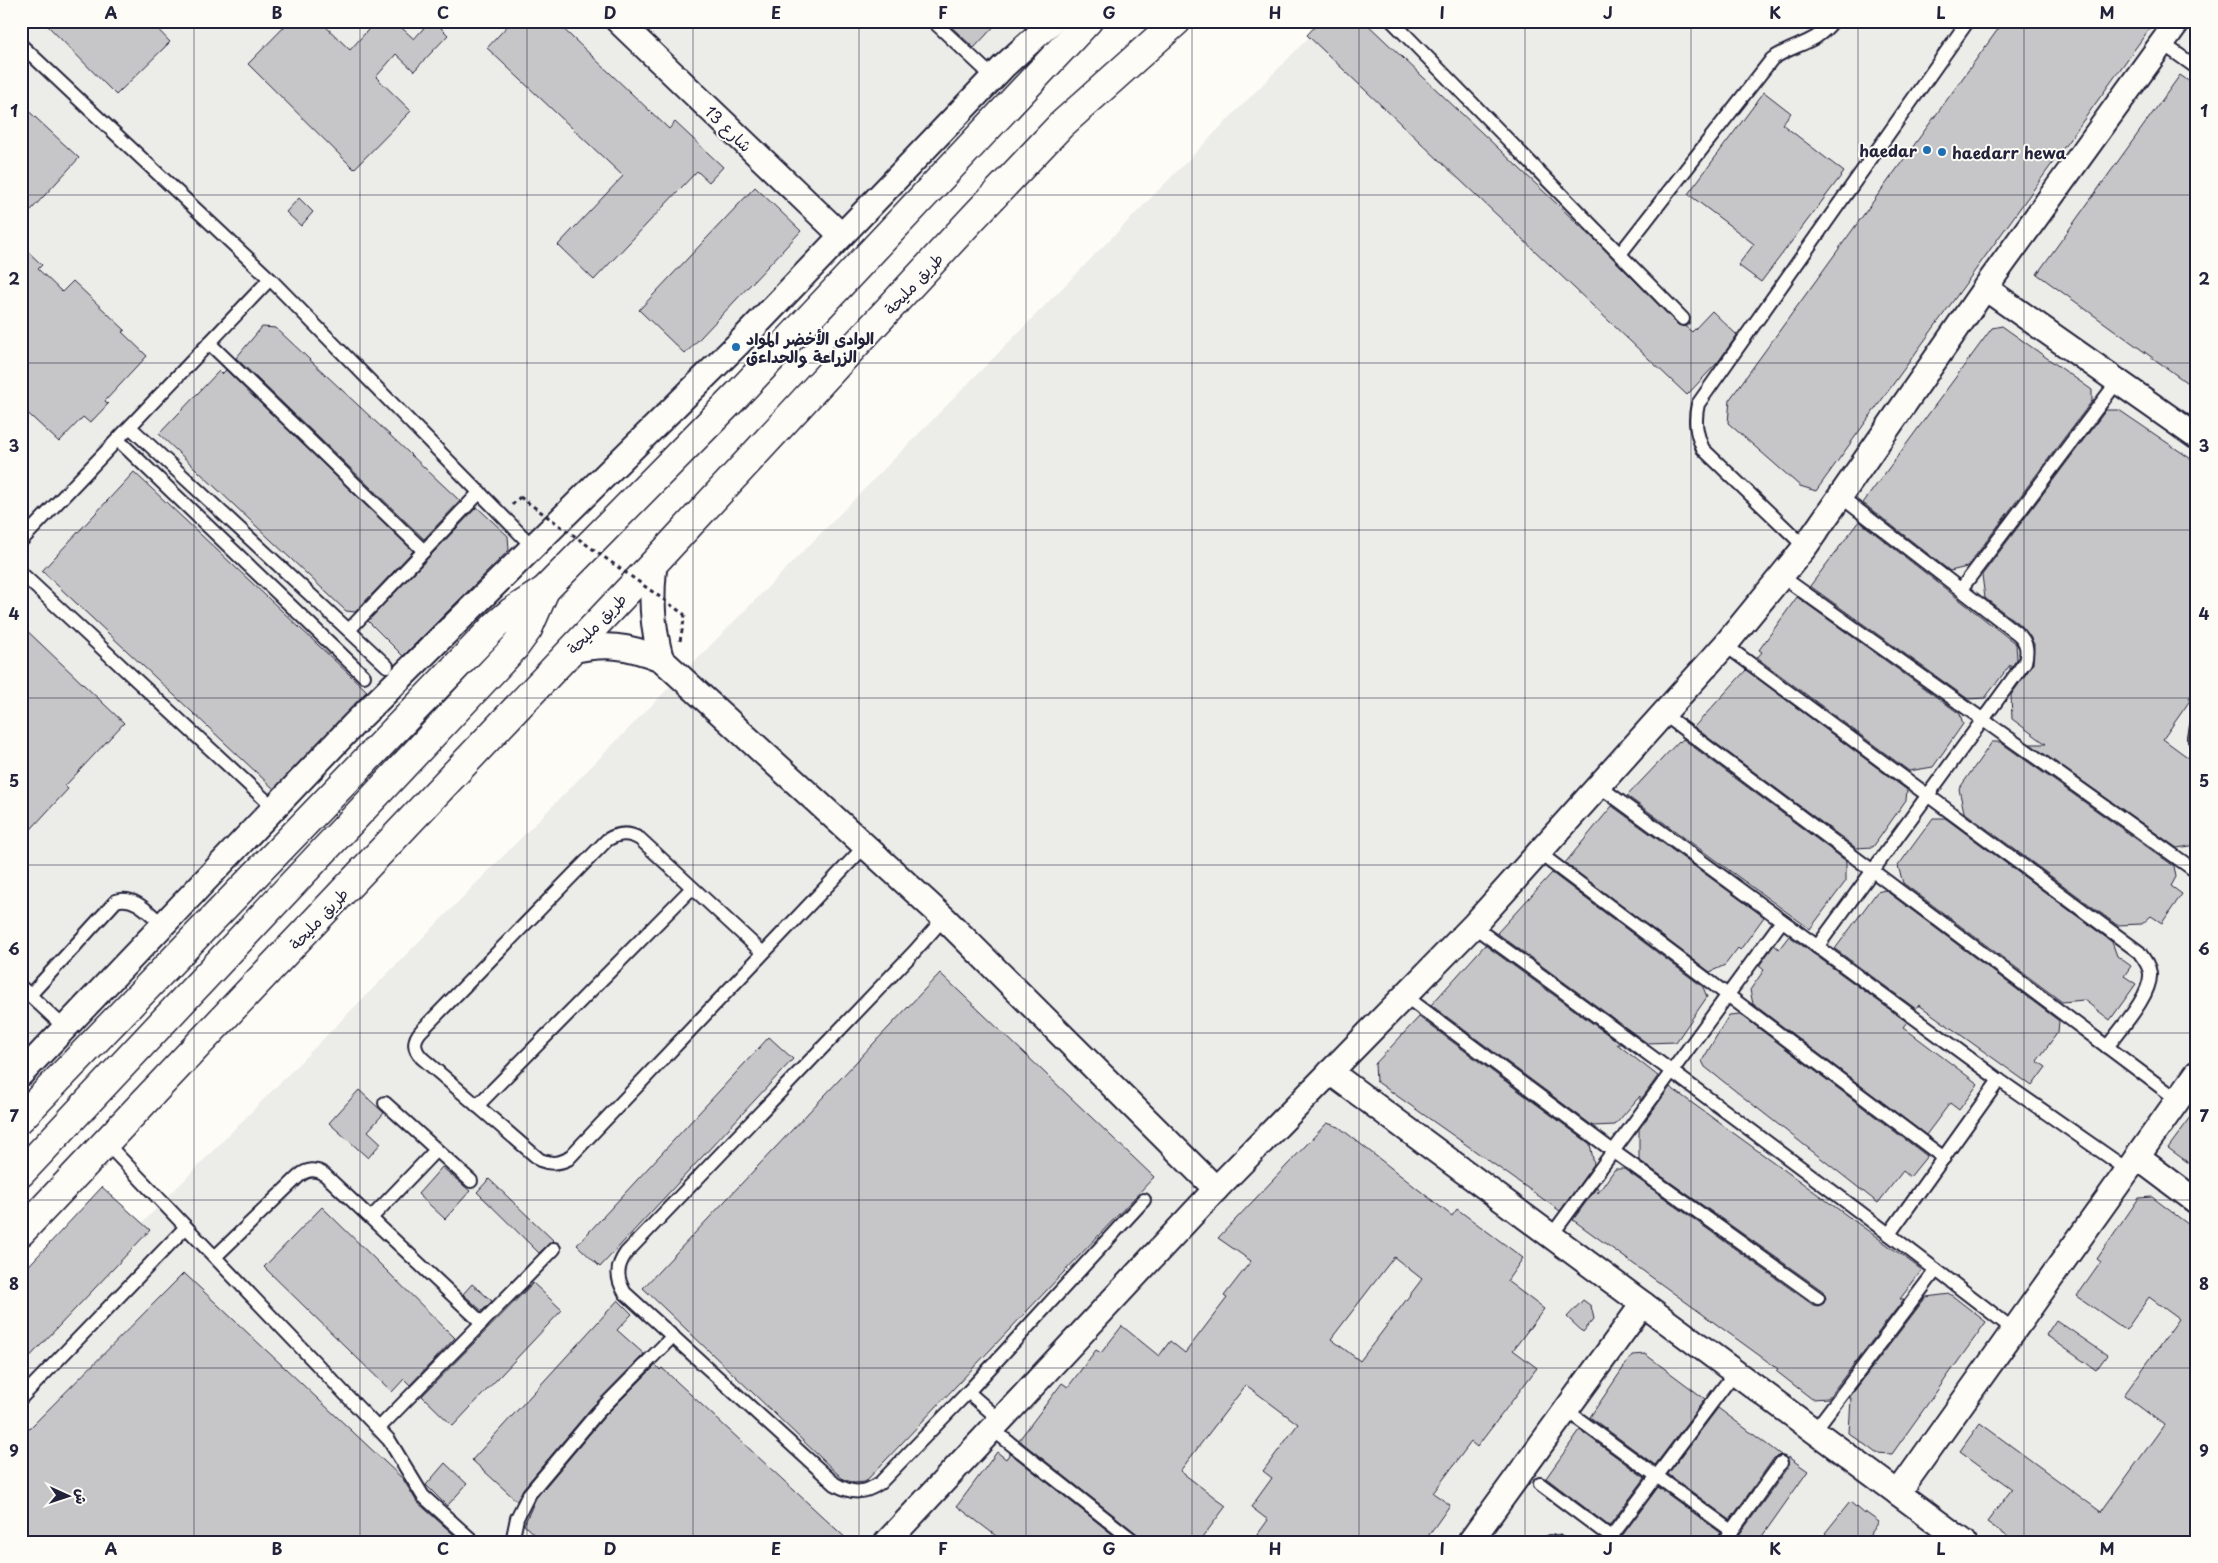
<svg xmlns="http://www.w3.org/2000/svg" width="2218" height="1563" viewBox="0 0 2218 1563" font-family="'Playpen Sans','Playpen Sans Arabic',sans-serif">
<style>
.built{fill:#ecece9}
.building{fill:#c6c6c8;stroke:#22223b;fill-rule:evenodd}
.lines{fill:none;stroke-linecap:round;stroke-linejoin:round}
.service-casing{stroke:#22223b;stroke-width:16}
.minor-casing{stroke:#22223b;stroke-width:28}
.primary-casing{stroke:#22223b;stroke-width:31}
.motorway-casing{stroke:#22223b;stroke-width:31}
.path{stroke:#22223b;stroke-width:3;stroke-dasharray:4 4;stroke-linecap:butt}
.service{stroke:#fdfcf7;stroke-width:12}
.minor{stroke:#fdfcf7;stroke-width:24}
.primary{stroke:#fdfcf7;stroke-width:28}
.motorway{stroke:#fdfcf7;stroke-width:28}
.path-bridge{stroke:#22223b;stroke-width:3;stroke-dasharray:4 4;stroke-linecap:butt}
.grid{fill:none;stroke:#22223b;stroke-width:1;stroke-opacity:0.55}
.poi-dot{fill:#1f6fb2;stroke:#fdfcf7;stroke-width:2}
.labels{text-anchor:middle;dominant-baseline:central;stroke-width:4;stroke-linejoin:round;paint-order:stroke}
.street-label{font-size:16px;fill:#22223b;stroke:#fdfcf7}
.poi-label{font-size:16px;font-weight:bold;fill:#22223b;stroke:#fdfcf7;text-anchor:start}
.neatline{fill:none;stroke:#22223b;stroke-width:2}
.grid-label{font-size:16px;text-anchor:middle;font-weight:bold;fill:#22223b}
</style>
<rect width="100%" height="100%" fill="#fdfcf7"/>
<filter id="ink" filterUnits="userSpaceOnUse"><feTurbulence type="fractalNoise" baseFrequency=".02" numOctaves="2"/><feDisplacementMap in="SourceGraphic" scale="10" xChannelSelector="R" yChannelSelector="G"/><feConvolveMatrix kernelMatrix="1 2 1 2 8 2 1 2 1" color-interpolation-filters="sRGB"/></filter>
<g filter="url(#ink)">
<g class="built">
<polygon points="21,21 1047,21 21,1054"/>
<polygon points="1325,21 2197,21 2197,1542 21,1542 21,1346"/>
</g>
<g class="building">
<polygon points="43,21 150,21 170,42 116,95"/>
<polygon points="290,21 320,21 350,50 376,21 394,21 414,39 430,21 434,21 448,35 414,71 396,54 376,77 411,111 354,169 248,64"/>
<polygon points="512,21 555,21 669,129 675,122 723,167 709,182 697,171 594,280 558,245 623,176 487,48"/>
<polygon points="945,21 999,21 974,48"/>
<polygon points="1320,21 1364,21 1597,242 1678,325 1686,327 1692,332 1712,311 1737,335 1718,362 1687,395 1307,35"/>
<polygon points="2004,21 2155,21 1816,491 1800,486 1728,423 1730,399"/>
<polygon points="2180,75 2197,87 2197,390 2037,274"/>
<polygon points="1764,92 1791,113 1782,124 1844,172 1761,282 1738,265 1754,244 1688,194"/>
<polygon points="21,104 79,158 21,221"/>
<polygon points="755,187 801,231 685,354 639,310"/>
<polygon points="299,198 313,212 301,226 286,212"/>
<polygon points="21,245 42,265 38,269 62,292 73,281 125,330 122,332 147,356 105,401 108,404 90,423 83,417 59,442 21,407"/>
<polygon points="2002,326 2092,390 2092,401 1967,567 1950,571 1863,503 1992,328"/>
<polygon points="262,327 276,328 460,501 424,539 236,358"/>
<polygon points="226,370 413,551 355,612 346,611 159,434 219,371 222,374"/>
<polygon points="2106,410 2119,410 2197,463 2197,687 2189,698 2191,699 2163,739 2197,764 2197,845 2177,848 2030,744 2046,744 2012,719 2011,695 2033,664 2034,644 2024,628 1985,598 1982,575"/>
<polygon points="134,472 367,691 274,789 42,571"/>
<polygon points="477,507 508,536 509,550 403,656 368,621"/>
<polygon points="1859,521 2016,644 2017,659 2010,669 2010,665 1985,698 1968,699 1810,586"/>
<polygon points="1797,597 1960,714 1963,724 1933,767 1909,771 1757,658 1762,652 1759,650"/>
<polygon points="21,625 124,723 65,786 68,789 21,840"/>
<polygon points="1746,670 1907,790 1906,800 1873,847 1856,848 1694,727"/>
<polygon points="1683,739 1846,861 1846,881 1810,929 1627,796 1679,741 1680,742"/>
<polygon points="1992,742 2000,742 2174,866 2176,877 2171,886 2182,894 2162,923 2151,916 2142,924 2117,925 1964,812 1959,789"/>
<polygon points="1612,806 1764,917 1740,950 1738,948 1725,965 1710,972 1565,863"/>
<polygon points="1933,818 1945,818 2112,942 2117,956 2131,966 2124,976 2136,984 2110,1020 2084,1000 2062,1002 1903,883 1898,866"/>
<polygon points="1552,873 1703,987 1707,997 1676,1042 1647,1043 1497,933"/>
<polygon points="1885,890 2059,1021 2058,1032 2037,1061 2046,1067 2032,1086 1919,1005 1916,1009 1835,949 1877,892"/>
<polygon points="1789,936 1907,1022 1903,1027 1978,1084 1959,1110 1950,1103 1926,1135 1753,1004 1750,990 1764,970 1759,966 1774,945 1779,949"/>
<polygon points="1485,945 1621,1044 1617,1044 1658,1076 1640,1101 1640,1096 1615,1125 1593,1126 1431,1005"/>
<polygon points="940,973 1154,1177 865,1482 854,1483 843,1479 643,1288"/>
<polygon points="1740,1014 1927,1156 1910,1177 1903,1171 1878,1203 1705,1067 1702,1061 1729,1015"/>
<polygon points="1419,1017 1590,1144 1594,1164 1560,1211 1376,1081 1375,1064"/>
<polygon points="769,1037 793,1059 600,1267 577,1245"/>
<polygon points="1670,1087 1922,1270 1900,1299 1904,1299 1828,1398 1812,1399 1776,1371 1778,1369 1573,1220 1597,1187 1598,1193 1615,1169 1624,1169 1813,1305 1818,1306 1824,1303 1826,1298 1823,1291 1639,1160 1639,1129"/>
<polygon points="359,1090 384,1113 368,1131 381,1143 368,1158 329,1123"/>
<polygon points="2197,1109 2197,1169 2168,1148"/>
<path d="M1327,1123L1339,1127L1452,1216L1457,1209L1523,1258L1507,1281L1544,1309L1513,1350L1537,1368L1477,1447L1471,1442L1433,1493L1450,1505L1424,1542H1252L1268,1520L1251,1507L1272,1478L1263,1471L1298,1424L1246,1385L1180,1471L1226,1506L1199,1542H1143L1140,1536L1019,1440L1062,1383L1068,1387L1096,1350L1101,1353L1122,1326L1159,1356L1170,1341L1185,1353L1227,1298L1224,1296L1251,1261L1218,1238ZM1394,1257L1422,1279L1360,1361L1331,1339Z"/>
<polygon points="442,1167 470,1191 445,1219 418,1194"/>
<polygon points="489,1179 553,1240 539,1253 477,1192"/>
<polygon points="102,1187 150,1230 21,1366 21,1274"/>
<polygon points="2152,1197 2197,1231 2197,1542 2015,1542 1987,1522 2012,1489 1960,1451 1980,1423 2101,1512 2164,1425 2124,1395 2179,1319 2149,1297 2126,1330 2077,1296 2101,1262 2097,1259 2139,1198"/>
<polygon points="322,1207 455,1338 410,1385 404,1379 392,1392 264,1267"/>
<polygon points="184,1273 403,1479 417,1502 462,1542 21,1542 21,1437"/>
<polygon points="533,1283 562,1310 453,1426 422,1396"/>
<polygon points="472,1284 492,1301 482,1311 463,1294"/>
<polygon points="1950,1294 1986,1322 1892,1454 1876,1453 1849,1433 1851,1398 1849,1398 1926,1297"/>
<polygon points="618,1300 632,1314 617,1330 644,1354 592,1407 523,1489 517,1501 472,1460"/>
<polygon points="1583,1300 1591,1306 1594,1319 1583,1332 1567,1317"/>
<polygon points="2056,1320 2107,1355 2096,1370 2046,1335"/>
<polygon points="1645,1354 1705,1399 1655,1465 1590,1417 1632,1355"/>
<polygon points="656,1365 660,1370 662,1368 850,1542 542,1542 524,1525 536,1498 604,1417"/>
<polygon points="1718,1408 1781,1455 1774,1458 1730,1520 1668,1474"/>
<polygon points="1580,1430 1645,1478 1609,1526 1546,1478"/>
<polygon points="997,1452 1006,1459 1010,1453 1122,1542 1004,1542 957,1506"/>
<polygon points="1788,1457 1808,1471 1758,1542 1734,1542 1788,1468"/>
<polygon points="445,1463 467,1484 447,1506 426,1485"/>
<polygon points="1658,1487 1721,1533 1712,1542 1628,1542 1624,1539 1622,1536"/>
<polygon points="1850,1502 1864,1514 1865,1512 1879,1522 1865,1542 1835,1542 1825,1533"/>
</g>
<g class="lines">
<g class="service-casing">
<g id="service">
<polyline points="933,21 993,77"/>
<polyline points="1392,21 1683,319"/>
<polyline points="2162,43 2197,68"/>
<polyline points="21,45 270,279 532,546"/>
<path d="M1620,254L1772,59C1795,43 1815,45 1833,21"/>
<polyline points="209,343 424,551"/>
<polyline points="130,427 387,666"/>
<polyline points="118,440 364,676"/>
<polyline points="21,541 270,279"/>
<path d="M1805,547L1703,449C1696,433 1694,421 1698,404L1968,21"/>
<polyline points="21,573 274,808"/>
<polyline points="1781,576 2197,872"/>
<polyline points="1961,589 2117,382"/>
<polyline points="349,630 480,492"/>
<path d="M1725,645L2139,952C2144,959 2149,965 2150,973C2152,995 2120,1029 2107,1047"/>
<polyline points="1665,715 2178,1100"/>
<polyline points="2197,726 2195,738 2197,744"/>
<polyline points="1599,786 1999,1080 2128,1170"/>
<polyline points="1539,853 1944,1158"/>
<path d="M944,918L914,952L626,1253C616,1267 616,1278 625,1293L835,1484C852,1494 864,1494 880,1483L968,1392L1144,1200"/>
<path d="M1473,926C1655,1058 1836,1192 2014,1330"/>
<path d="M1817,947L2025,662C2028,650 2027,642 2018,634L1840,496"/>
<path d="M763,953L640,839C628,832 618,833 607,840L421,1031C413,1040 413,1049 422,1058L540,1160C550,1164 558,1164 568,1159L866,845"/>
<polyline points="21,987 65,1028"/>
<path d="M30,995L116,901C135,895 149,913 163,925"/>
<polyline points="1405,996 1613,1151 1818,1298"/>
<polyline points="385,1103 471,1181"/>
<polyline points="477,1106 692,888"/>
<polyline points="106,1143 389,1440 423,1496 474,1542"/>
<polyline points="371,1218 436,1150"/>
<polyline points="1889,1234 1999,1080"/>
<polyline points="1551,1236 1782,921"/>
<path d="M215,1257L299,1176C307,1169 316,1168 325,1175L482,1323"/>
<polyline points="968,1392 1000,1420"/>
<polyline points="21,1398 186,1227"/>
<polyline points="1566,1410 1732,1531"/>
<polyline points="379,1428 554,1249"/>
<polyline points="992,1429 1135,1542"/>
<polyline points="1814,1431 1936,1270"/>
<polyline points="1540,1484 1616,1541"/>
<polyline points="1611,1537 1735,1372"/>
<polyline points="512,1542 517,1518 529,1494 598,1412 673,1336"/>
<polyline points="1550,1542 1557,1542"/>
<polyline points="1724,1542 1781,1463"/>
</g>
</g>
<g class="minor-casing">
<g id="minor">
<polyline points="618,21 841,235"/>
<polyline points="1985,288 2197,437"/>
<path d="M655,562C650,596 652,626 661,659"/>
<path d="M570,651C605,643 627,645 661,659L944,918L1216,1189"/>
<polyline points="1330,1072 1964,1542"/>
<polyline points="21,1074 355,723 738,344 1004,66 1053,21"/>
<polyline points="2137,1157 2197,1202"/>
<polyline points="1898,1493 2197,1073"/>
<polyline points="887,1542 1216,1189 1473,926 1725,645 1805,547 1985,288 2178,21"/>
<polyline points="1470,1542 1643,1304"/>
</g>
</g>
<g class="primary-casing">
<g id="primary">
<polyline points="21,1118 496,625 511,612 545,590 738,394 1088,21"/>
<polyline points="21,1232 655,562 972,219 1061,125 1177,21"/>
</g>
</g>
<g class="motorway-casing">
<polyline id="motorway" points="21,1173 515,647 528,629 545,590"/>
</g>
<g class="path">
<polyline points="512,505 520,497"/>
<polyline points="680,641 685,615"/>
</g>
<use href="#service" class="service"/>
<use href="#minor" class="minor"/>
<use href="#primary" class="primary"/>
<use href="#motorway" class="motorway"/>
<polyline class="path-bridge" points="520,497 685,615"/>
</g>
</g>
<path class="grid" d="M194,21V1542M360,21V1542M527,21V1542M693,21V1542M859,21V1542M1026,21V1542M1192,21V1542M1359,21V1542M1525,21V1542M1691,21V1542M1858,21V1542M2024,21V1542M21,195H2197M21,363H2197M21,530H2197M21,698H2197M21,865H2197M21,1033H2197M21,1200H2197M21,1368H2197"/>
<g class="poi-dot">
<circle cx="1927" cy="150" r="5"/>
<circle cx="1942" cy="152" r="5"/>
<circle cx="736" cy="347" r="5"/>
</g>
<g class="labels">
<g class="street-label">
<text transform="translate(729 128) rotate(44)">شارع 13</text>
<text transform="translate(913 283) rotate(-47)">طريق مليحة</text>
<text transform="translate(596 623) rotate(-46)">طريق مليحة</text>
<text transform="translate(318 918) rotate(-47)">طريق مليحة</text>
</g>
<g class="poi-label">
<text x="1917" y="150" text-anchor="end">haedar</text>
<text x="1952" y="152">haedarr hewa</text>
<text x="746" y="338">الوادى الأخضر المواد<tspan x="746" dy="18">الزراعة والحداءق</tspan></text>
</g>
</g>
<rect width="2218" height="1563" fill="none" stroke="#fdfcf7" stroke-width="55"/>
<g transform="translate(68 1496) rotate(93)" stroke="#fdfcf7" stroke-width="4" paint-order="stroke">
<path d="M0-4L9 19L0 12L-9 19Z" fill="#22223b"/>
<text y="-8" font-size="14" font-weight="bold" text-anchor="middle" fill="#22223b">ش</text>
</g>
<rect x="28" y="28" width="2162" height="1508" class="neatline"/>
<g class="grid-label">
<text x="111" y="19">A</text>
<text x="277" y="19">B</text>
<text x="443" y="19">C</text>
<text x="610" y="19">D</text>
<text x="776" y="19">E</text>
<text x="943" y="19">F</text>
<text x="1109" y="19">G</text>
<text x="1275" y="19">H</text>
<text x="1442" y="19">I</text>
<text x="1608" y="19">J</text>
<text x="1775" y="19">K</text>
<text x="1941" y="19">L</text>
<text x="2107" y="19">M</text>
<text x="14" y="117">1</text>
<text x="2204" y="117">1</text>
<text x="14" y="285">2</text>
<text x="2204" y="285">2</text>
<text x="14" y="452">3</text>
<text x="2204" y="452">3</text>
<text x="14" y="620">4</text>
<text x="2204" y="620">4</text>
<text x="14" y="787">5</text>
<text x="2204" y="787">5</text>
<text x="14" y="955">6</text>
<text x="2204" y="955">6</text>
<text x="14" y="1122">7</text>
<text x="2204" y="1122">7</text>
<text x="14" y="1290">8</text>
<text x="2204" y="1290">8</text>
<text x="14" y="1457">9</text>
<text x="2204" y="1457">9</text>
<text x="111" y="1555">A</text>
<text x="277" y="1555">B</text>
<text x="443" y="1555">C</text>
<text x="610" y="1555">D</text>
<text x="776" y="1555">E</text>
<text x="943" y="1555">F</text>
<text x="1109" y="1555">G</text>
<text x="1275" y="1555">H</text>
<text x="1442" y="1555">I</text>
<text x="1608" y="1555">J</text>
<text x="1775" y="1555">K</text>
<text x="1941" y="1555">L</text>
<text x="2107" y="1555">M</text>
</g>
</svg>
